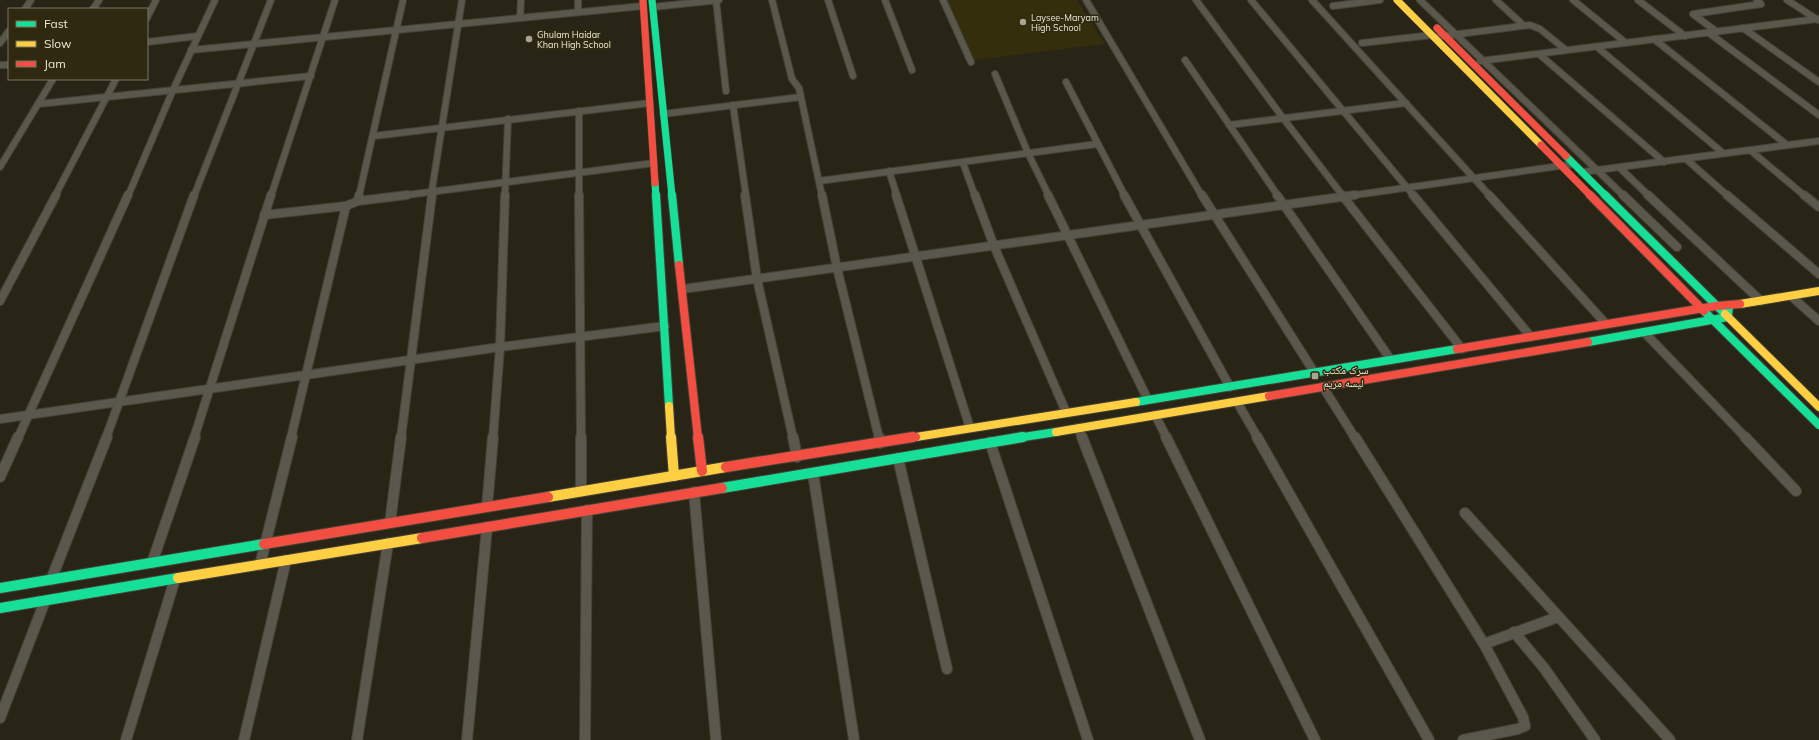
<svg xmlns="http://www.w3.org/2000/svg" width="1819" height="740" viewBox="0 0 1819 740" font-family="Mulish,'Noto Naskh Arabic',sans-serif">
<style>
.built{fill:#342e0c}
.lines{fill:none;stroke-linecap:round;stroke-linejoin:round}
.street-far2-casing{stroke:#454236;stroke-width:8}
.street-far1-casing{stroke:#454236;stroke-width:10}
.street-casing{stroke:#454236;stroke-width:12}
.fast-far2-casing{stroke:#454236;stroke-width:8}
.fast-far1-casing{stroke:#454236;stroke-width:10}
.fast-casing{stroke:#454236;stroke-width:12}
.slow-far2-casing{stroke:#454236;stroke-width:8}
.slow-far1-casing{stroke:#454236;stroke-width:10}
.slow-casing{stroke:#454236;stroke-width:12}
.jam-far2-casing{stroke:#454236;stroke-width:8}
.jam-far1-casing{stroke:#454236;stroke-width:10}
.jam-casing{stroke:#454236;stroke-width:12}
.street-far2{stroke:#5a584c;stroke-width:6}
.street-far1{stroke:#5a584c;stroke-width:8}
.street{stroke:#5a584c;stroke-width:10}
.fast-far2{stroke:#16e098;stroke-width:7}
.fast-far1{stroke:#16e098;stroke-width:8}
.fast{stroke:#16e098;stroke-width:10}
.slow-far2{stroke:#ffcf43;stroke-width:7}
.slow-far1{stroke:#ffcf43;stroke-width:8}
.slow{stroke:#ffcf43;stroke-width:10}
.jam-far2{stroke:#f24e42;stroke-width:7}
.jam-far1{stroke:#f24e42;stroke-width:8}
.jam{stroke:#f24e42;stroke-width:10}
.poi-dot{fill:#a7a494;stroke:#2f2a0f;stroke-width:1.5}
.labels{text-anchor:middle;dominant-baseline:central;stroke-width:3;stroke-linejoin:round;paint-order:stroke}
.far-poi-label{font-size:9px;fill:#ebe8d8;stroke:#2f2a0f;text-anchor:start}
.poi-label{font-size:11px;fill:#ebe8d8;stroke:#2f2a0f;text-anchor:start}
</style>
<rect width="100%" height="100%" fill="#282516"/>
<polygon class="built" points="944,0 1077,0 1105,44 974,60"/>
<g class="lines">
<g class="street-far2-casing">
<g id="street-far2">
<polyline points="578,0 578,11"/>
<polyline points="716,0 726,91"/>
<polyline points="772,0 792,79 799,88 822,196"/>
<polyline points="828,0 853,76"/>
<polyline points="885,0 912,70"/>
<polyline points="943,0 971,62"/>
<polyline points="1086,0 1202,196"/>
<polyline points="1196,0 1283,118 1343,196"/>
<polyline points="1251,0 1414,196"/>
<polyline points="1312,0 1490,196"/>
<polyline points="1420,0 1624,196"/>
<polyline points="1496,0 1523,25"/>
<polyline points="1573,0 1626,43"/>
<polyline points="1638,0 1685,36"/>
<polyline points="1787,0 1818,20"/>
<polyline points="1333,6 1380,0"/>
<polyline points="653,7 719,0"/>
<polyline points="25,9 31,0"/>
<polyline points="93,9 99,0"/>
<polyline points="147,18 156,0"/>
<polyline points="520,18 521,0"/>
<polyline points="1743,28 1819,82"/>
<polyline points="1717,32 1693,14 1761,4 1757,0"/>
<polyline points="1709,33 1819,115"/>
<polyline points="1435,37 1530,25 1540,29 1566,50"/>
<polyline points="1654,39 1787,145"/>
<polyline points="147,42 198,36"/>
<polyline points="0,43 9,31"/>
<polyline points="1362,43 1432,35"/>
<polyline points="1597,47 1723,153"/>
<polyline points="191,50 643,6"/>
<polyline points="1539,54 1664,162"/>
<polyline points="1185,60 1278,196"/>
<polyline points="1480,61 1817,19"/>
<polyline points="0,65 9,65"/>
<polyline points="995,74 1028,153 1049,196"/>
<polyline points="1066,82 1125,196"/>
<polyline points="38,104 311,76"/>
<polyline points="733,105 746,196"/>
<polyline points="579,111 579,196"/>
<polyline points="663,114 801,97"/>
<polyline points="1229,125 1406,103"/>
<polyline points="374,136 650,103"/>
<polyline points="1750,150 1805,196"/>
<polyline points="1686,159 1728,196"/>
<polyline points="963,163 975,196"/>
<polyline points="0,167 53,79"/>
<polyline points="1620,168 1649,196"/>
<polyline points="889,171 897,196"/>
<polyline points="1582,172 1819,141"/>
<polyline points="819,181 1097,144"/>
<polyline points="55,196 116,79"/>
<polyline points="128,196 173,90 215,0"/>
<polyline points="194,196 271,0"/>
<polyline points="271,196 335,0"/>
<polyline points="359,196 403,0"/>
<polyline points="399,196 654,163"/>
<polyline points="431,196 462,0"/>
<polyline points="505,196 508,119"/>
<polyline points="1348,196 1574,164"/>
</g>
</g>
<g class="street-far1-casing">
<g id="street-far1">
<polyline points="579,195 581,438"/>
<polyline points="745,195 757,279 793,438"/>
<polyline points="822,195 837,268 879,438"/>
<polyline points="896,195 970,428"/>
<polyline points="975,195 994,246 1066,412"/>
<polyline points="1048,195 1148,400"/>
<polyline points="1124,195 1230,387"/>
<polyline points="1202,195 1314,372"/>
<polyline points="1277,195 1391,360"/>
<polyline points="1342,195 1462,349"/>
<polyline points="1413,195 1531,337"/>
<polyline points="1489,195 1606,324"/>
<polyline points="1623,195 1677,247"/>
<polyline points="1648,195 1761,301"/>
<polyline points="1727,195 1819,274"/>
<polyline points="1804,195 1819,207"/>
<polyline points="358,201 359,195"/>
<polyline points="264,215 346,206 358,201 407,195"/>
<polyline points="683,289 1355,195"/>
<polyline points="1791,296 1819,321"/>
<polyline points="0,301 56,195"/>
<polyline points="1644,332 1746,438"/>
<polyline points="1323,387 1355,438"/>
<polyline points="1237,402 1258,438"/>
<polyline points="1155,415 1167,438"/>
<polyline points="0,419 500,347 665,326"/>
<polyline points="1078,428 1082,438"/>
<polyline points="18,438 128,195"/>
<polyline points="106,438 194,195"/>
<polyline points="194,438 271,195"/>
<polyline points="291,438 346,206"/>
<polyline points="401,438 432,195"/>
<polyline points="493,438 500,347 505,195"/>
</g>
</g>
<g class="street-casing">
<g id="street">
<polyline points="581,437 581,491"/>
<polyline points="793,437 797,457"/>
<polyline points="879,437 880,443"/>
<polyline points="1082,437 1200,740"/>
<polyline points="1166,437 1315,740"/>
<polyline points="1257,437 1429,740"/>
<polyline points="1355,437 1484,644 1523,717 1525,726 1518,729 1463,740"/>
<polyline points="1745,437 1796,491"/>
<polyline points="990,442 1088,740"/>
<polyline points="898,458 947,669"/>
<polyline points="813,473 854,740"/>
<polyline points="0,477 18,437"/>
<polyline points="694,492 716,740"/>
<polyline points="487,507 493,437"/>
<polyline points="1465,513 1670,740"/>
<polyline points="390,523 401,437"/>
<polyline points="152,563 195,437"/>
<polyline points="260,565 292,437"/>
<polyline points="51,580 107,437"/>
<polyline points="1514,632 1544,668 1595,740"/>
<polyline points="1484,644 1558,617"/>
<polyline points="0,718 45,601"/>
<polyline points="126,740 175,579"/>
<polyline points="244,740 286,560"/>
<polyline points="357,740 388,543"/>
<polyline points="467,740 487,527"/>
<polyline points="585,740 587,510"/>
</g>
</g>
<g class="fast-far2-casing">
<g id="fast-far2">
<polyline points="652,0 672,196"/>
<polyline points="1566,156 1606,196"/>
<polyline points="655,183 656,196"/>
</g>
</g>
<g class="fast-far1-casing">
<g id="fast-far1">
<polyline points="656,195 669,406"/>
<polyline points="672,195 679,265"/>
<polyline points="1605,195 1725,314"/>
<polyline points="1704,311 1819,425"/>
<polyline points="1588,342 1728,317 1729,306"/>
<polyline points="1136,402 1457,349"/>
<polyline points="1017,438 1056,432"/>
</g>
</g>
<g class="fast-casing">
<g id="fast">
<polyline points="722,488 1023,437"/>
<polyline points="0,588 264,544"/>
<polyline points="0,608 178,578"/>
</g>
</g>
<g class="slow-far2-casing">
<polyline id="slow-far2" points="1397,0 1541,145"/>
</g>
<g class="slow-far1-casing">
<g id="slow-far1">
<polyline points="1740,304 1819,291"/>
<polyline points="1725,314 1819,407"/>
<polyline points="669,406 671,438"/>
<polyline points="1056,432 1269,396"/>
<polyline points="916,437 1136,402"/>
</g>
</g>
<g class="slow-casing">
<g id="slow">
<polyline points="671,437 674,476"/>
<polyline points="548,497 726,467"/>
<polyline points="178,578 422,538"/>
</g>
</g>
<g class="jam-far2-casing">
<g id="jam-far2">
<polyline points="643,0 655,183"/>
<polyline points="1437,28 1566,156"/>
<polyline points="1541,145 1591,196"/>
</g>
</g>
<g class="jam-far1-casing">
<g id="jam-far1">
<polyline points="1590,195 1704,311"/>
<polyline points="679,265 698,438"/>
<polyline points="1457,349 1716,306 1740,304"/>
<polyline points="1269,396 1588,342"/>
<polyline points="907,438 916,437"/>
</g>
</g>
<g class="jam-casing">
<g id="jam">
<polyline points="698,437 702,471"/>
<polyline points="726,467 913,437"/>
<polyline points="422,538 722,488"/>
<polyline points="264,544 548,497"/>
</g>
</g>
<use href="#street-far2" class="street-far2"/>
<use href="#street-far1" class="street-far1"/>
<use href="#street" class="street"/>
<use href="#fast-far2" class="fast-far2"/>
<use href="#fast-far1" class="fast-far1"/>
<use href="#fast" class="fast"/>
<use href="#slow-far2" class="slow-far2"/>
<use href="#slow-far1" class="slow-far1"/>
<use href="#slow" class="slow"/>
<use href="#jam-far2" class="jam-far2"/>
<use href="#jam-far1" class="jam-far1"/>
<use href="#jam" class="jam"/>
</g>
<g class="poi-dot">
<circle cx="1023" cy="22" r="4"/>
<circle cx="529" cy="39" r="4"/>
<rect x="1311" y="372" width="8" height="8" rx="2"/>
</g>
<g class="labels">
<g class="far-poi-label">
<text x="1031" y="17">Laysee-Maryam<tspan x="1031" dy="10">High School</tspan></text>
<text x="537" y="34">Ghulam Haidar<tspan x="537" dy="10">Khan High School</tspan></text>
</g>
<g class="poi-label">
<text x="1323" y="370">سرک مکتب<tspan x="1323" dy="13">لیسه مریم</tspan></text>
</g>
</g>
<rect x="8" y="8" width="140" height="72" fill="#2f2a0f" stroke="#7a765f"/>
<rect x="16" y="21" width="20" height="6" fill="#16e098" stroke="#7a765f"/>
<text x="44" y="28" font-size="12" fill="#ebe8d8">Fast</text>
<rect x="16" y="41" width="20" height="6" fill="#ffcf43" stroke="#7a765f"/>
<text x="44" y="48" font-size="12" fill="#ebe8d8">Slow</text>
<rect x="16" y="61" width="20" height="6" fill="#f24e42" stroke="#7a765f"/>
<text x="44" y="68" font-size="12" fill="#ebe8d8">Jam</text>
</svg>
